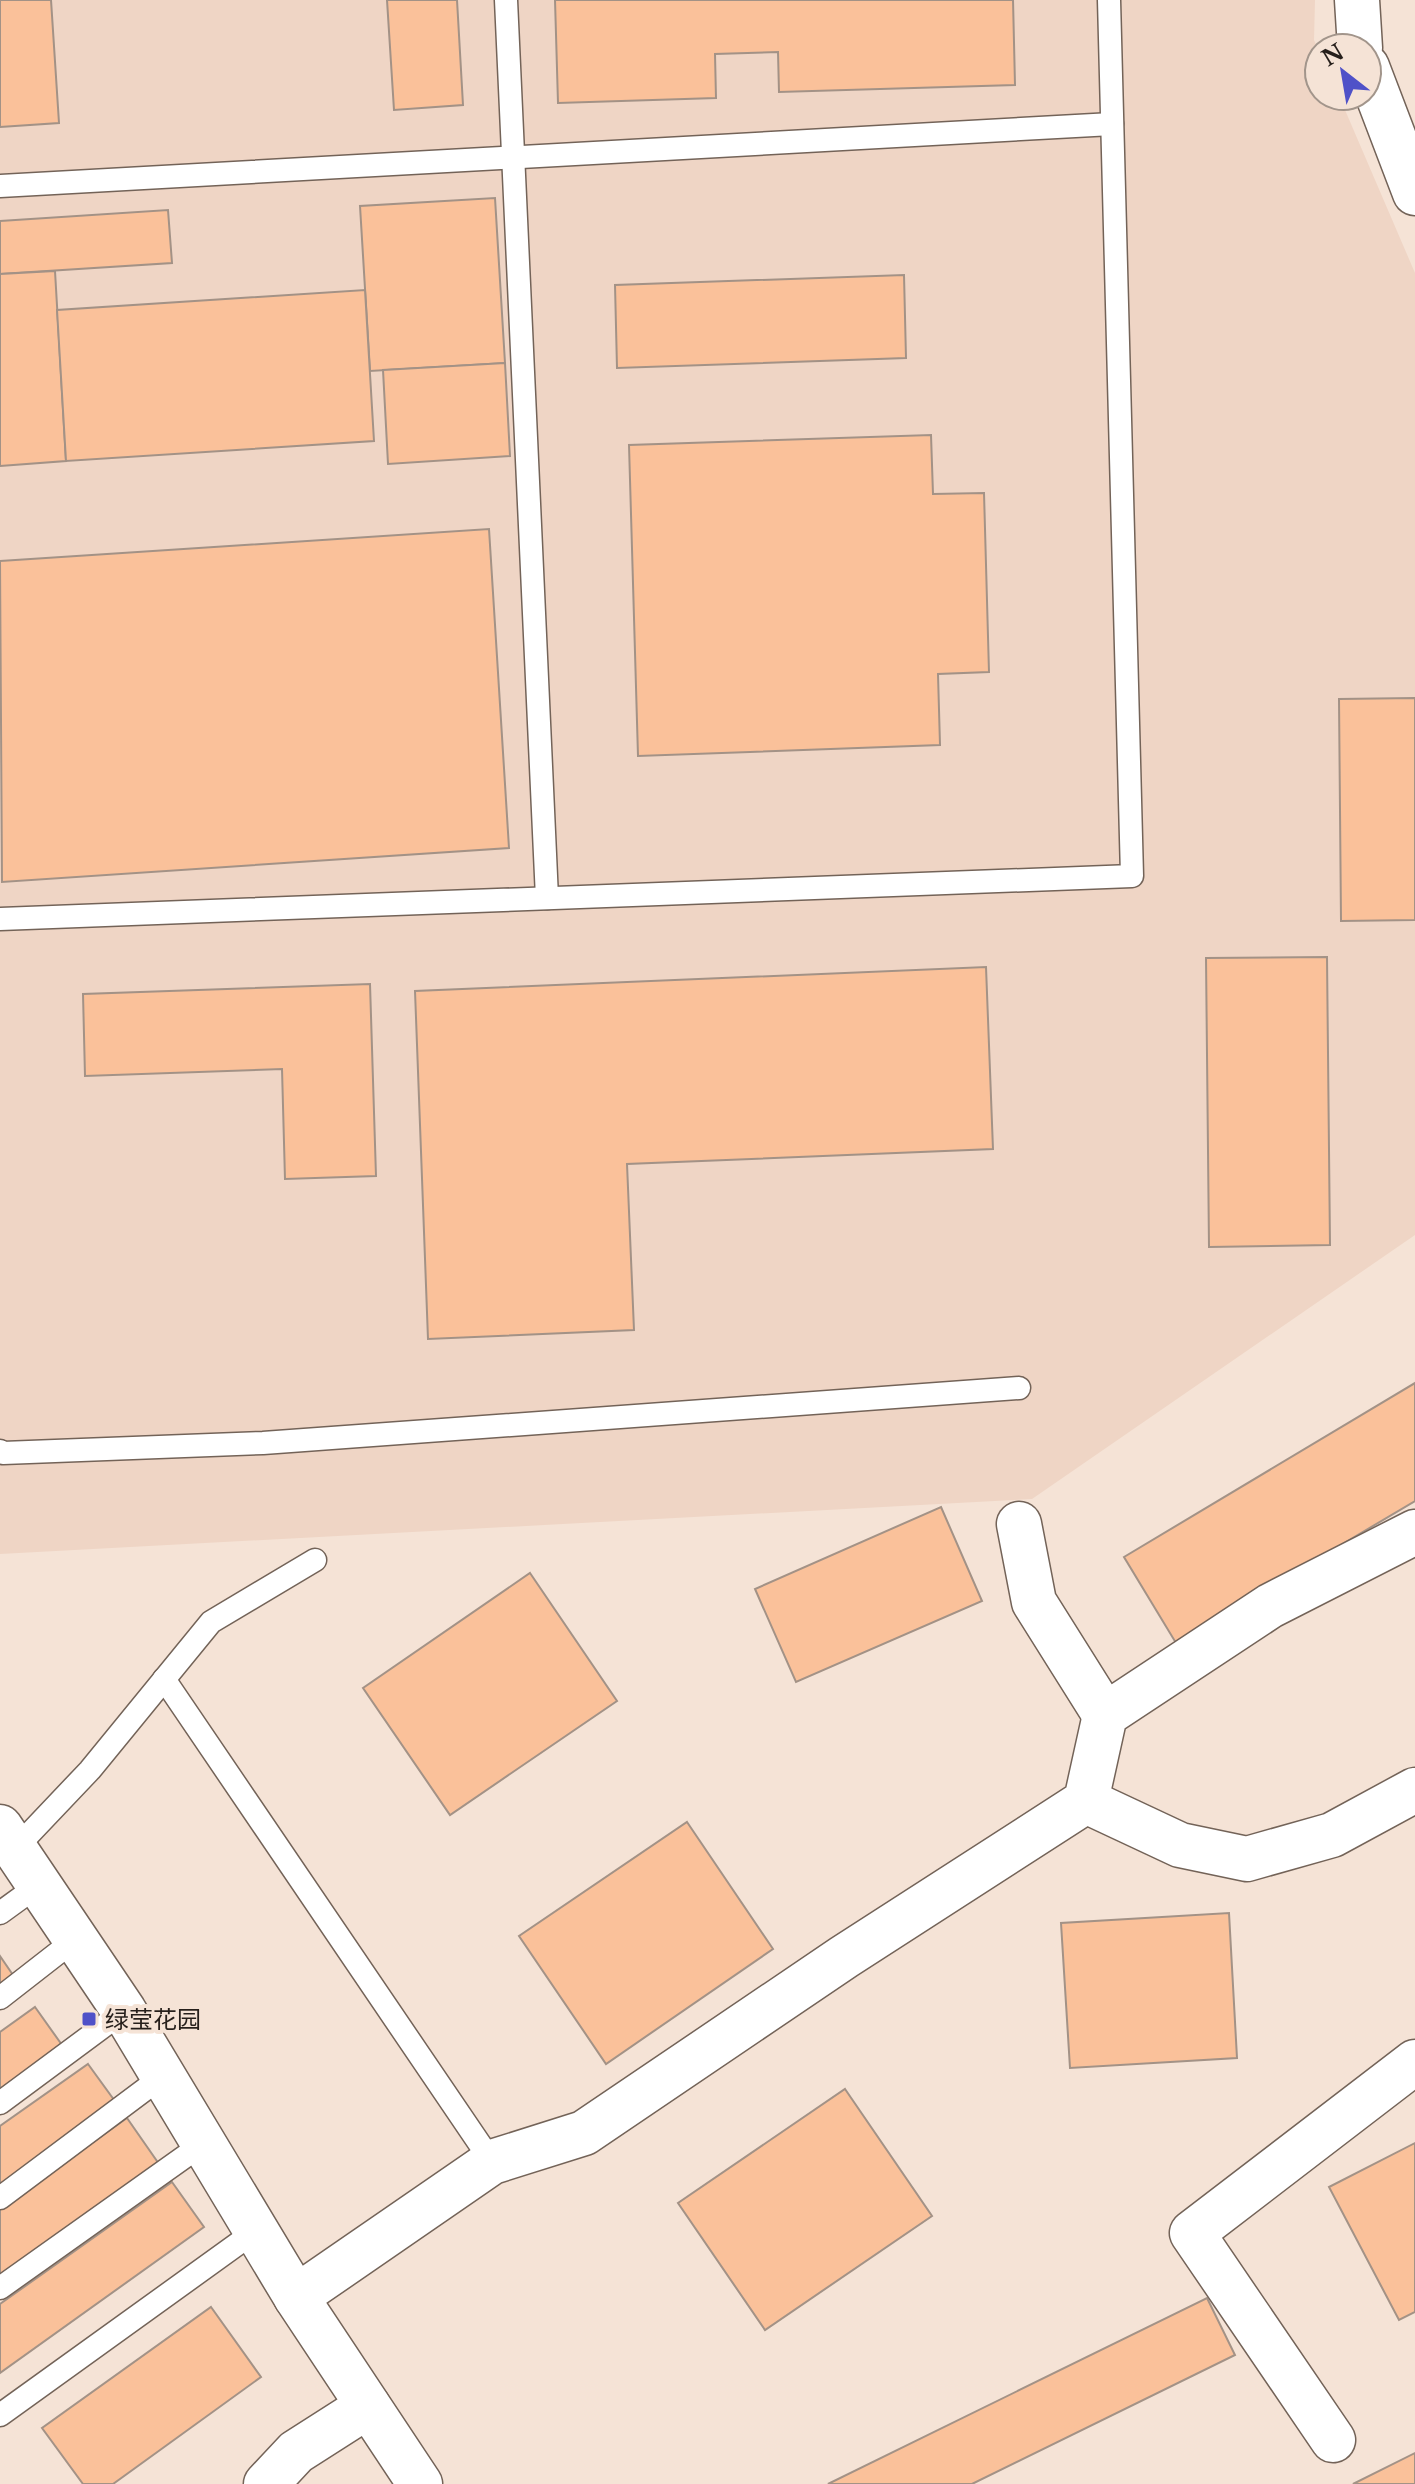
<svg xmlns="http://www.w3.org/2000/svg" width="1415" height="2484" viewBox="0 0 1415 2484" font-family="'Libre Baskerville','Noto Sans SC',serif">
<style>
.built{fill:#efd5c5}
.building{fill:#fac19a;stroke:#a39286;stroke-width:2}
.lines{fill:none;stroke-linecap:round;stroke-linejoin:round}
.service-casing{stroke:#736358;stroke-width:25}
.minor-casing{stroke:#736358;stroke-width:47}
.service{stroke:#fff;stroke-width:22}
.minor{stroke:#fff;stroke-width:44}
.poi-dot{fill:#4f51c8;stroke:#f5e3d6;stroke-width:3}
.labels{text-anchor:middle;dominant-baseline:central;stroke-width:8;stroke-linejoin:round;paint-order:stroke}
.poi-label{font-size:24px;fill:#261f1b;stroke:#f5e3d6;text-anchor:start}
</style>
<rect width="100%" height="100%" fill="#f5e3d6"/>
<polygon class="built" points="0,0 1315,0 1314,40 1319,51 1319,96 1339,96 1415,273 1415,1235 1032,1499 0,1554"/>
<g class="building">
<polygon points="0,0 51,0 59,123 0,127"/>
<polygon points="387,0 457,0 463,105 394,110"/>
<polygon points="555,0 1013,0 1015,85 779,92 778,52 715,54 716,98 558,103"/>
<polygon points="495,198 505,363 370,371 360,206"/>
<polygon points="168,210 172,263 0,274 0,221"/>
<polygon points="55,271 66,461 0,466 0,274"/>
<polygon points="904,275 906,358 617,368 615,285"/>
<polygon points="365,290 374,441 66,461 57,310"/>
<polygon points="505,363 510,456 388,464 383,370"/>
<polygon points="931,435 933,494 984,493 989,672 938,674 940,745 638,756 629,445"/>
<polygon points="489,529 509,848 2,882 0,561"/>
<polygon points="1415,698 1415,920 1341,921 1339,699"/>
<polygon points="1327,957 1330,1245 1209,1247 1206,958"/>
<polygon points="986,967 993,1149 627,1164 634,1330 428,1339 415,991"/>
<polygon points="370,984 376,1176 285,1179 282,1069 85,1076 83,994"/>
<polygon points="1415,1383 1415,1501 1176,1643 1124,1557"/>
<polygon points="941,1507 982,1601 796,1682 755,1589"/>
<polygon points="530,1573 617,1701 450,1815 363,1688"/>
<polygon points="687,1822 773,1949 606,2064 519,1936"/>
<polygon points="1229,1913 1237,2058 1070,2068 1061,1923"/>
<polygon points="0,1956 15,1978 0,1988"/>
<polygon points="35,2007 62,2045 0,2089 0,2032"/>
<polygon points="88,2064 117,2104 0,2187 0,2126"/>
<polygon points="845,2089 932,2216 765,2330 678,2203"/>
<polygon points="127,2118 159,2164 0,2276 0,2208"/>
<polygon points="1415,2143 1415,2312 1399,2320 1329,2187"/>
<polygon points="172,2182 204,2227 0,2373 0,2304"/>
<polygon points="1207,2298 1235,2355 972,2484 828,2484"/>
<polygon points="211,2307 261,2377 113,2484 83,2484 42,2428"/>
<polygon points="1415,2453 1415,2484 1353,2484"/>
</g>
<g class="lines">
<g class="service-casing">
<g id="service">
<polyline points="506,0 547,898"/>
<polyline points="0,186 1112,124"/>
<polyline points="0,919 1132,876 1109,0"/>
<polyline points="0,1451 3,1453 263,1443 1019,1388"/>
<polyline points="164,1679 492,2162"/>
<polyline points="15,1849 90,1770 211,1622 315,1560"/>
<polyline points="0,1913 40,1884"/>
<polyline points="0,1998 77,1938"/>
<polyline points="0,2103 124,2011"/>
<polyline points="0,2198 163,2076"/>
<polyline points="0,2288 204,2143"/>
<polyline points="0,2415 257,2230"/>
</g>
</g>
<g class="minor-casing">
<g id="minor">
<polyline points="1357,0 1360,48"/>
<polyline points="1367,67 1415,193"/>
<polyline points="1019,1524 1034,1602 1105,1715"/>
<polyline points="1086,1801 1180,1845 1247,1859 1332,1835 1415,1790"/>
<polyline points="0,1827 124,2011 296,2297 420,2484"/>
<polyline points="296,2297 492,2162 584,2133 844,1957 1086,1801 1105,1715 1270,1606 1415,1532"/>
<polyline points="1333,2440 1192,2233 1415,2062"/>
<polyline points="266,2484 296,2452 368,2406"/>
</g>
</g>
<use href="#service" class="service"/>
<use href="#minor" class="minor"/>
</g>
<rect class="poi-dot" x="81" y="2011" width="16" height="16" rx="4"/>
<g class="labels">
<g class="poi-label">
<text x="105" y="2019">绿莹花园</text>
</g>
</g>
<g transform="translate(1343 72) rotate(329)"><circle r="38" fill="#f5e3d6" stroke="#a2958b" stroke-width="2"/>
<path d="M0-6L14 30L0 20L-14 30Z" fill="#4f51c8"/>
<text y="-12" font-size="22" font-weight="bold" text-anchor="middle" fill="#261f1b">N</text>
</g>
</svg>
